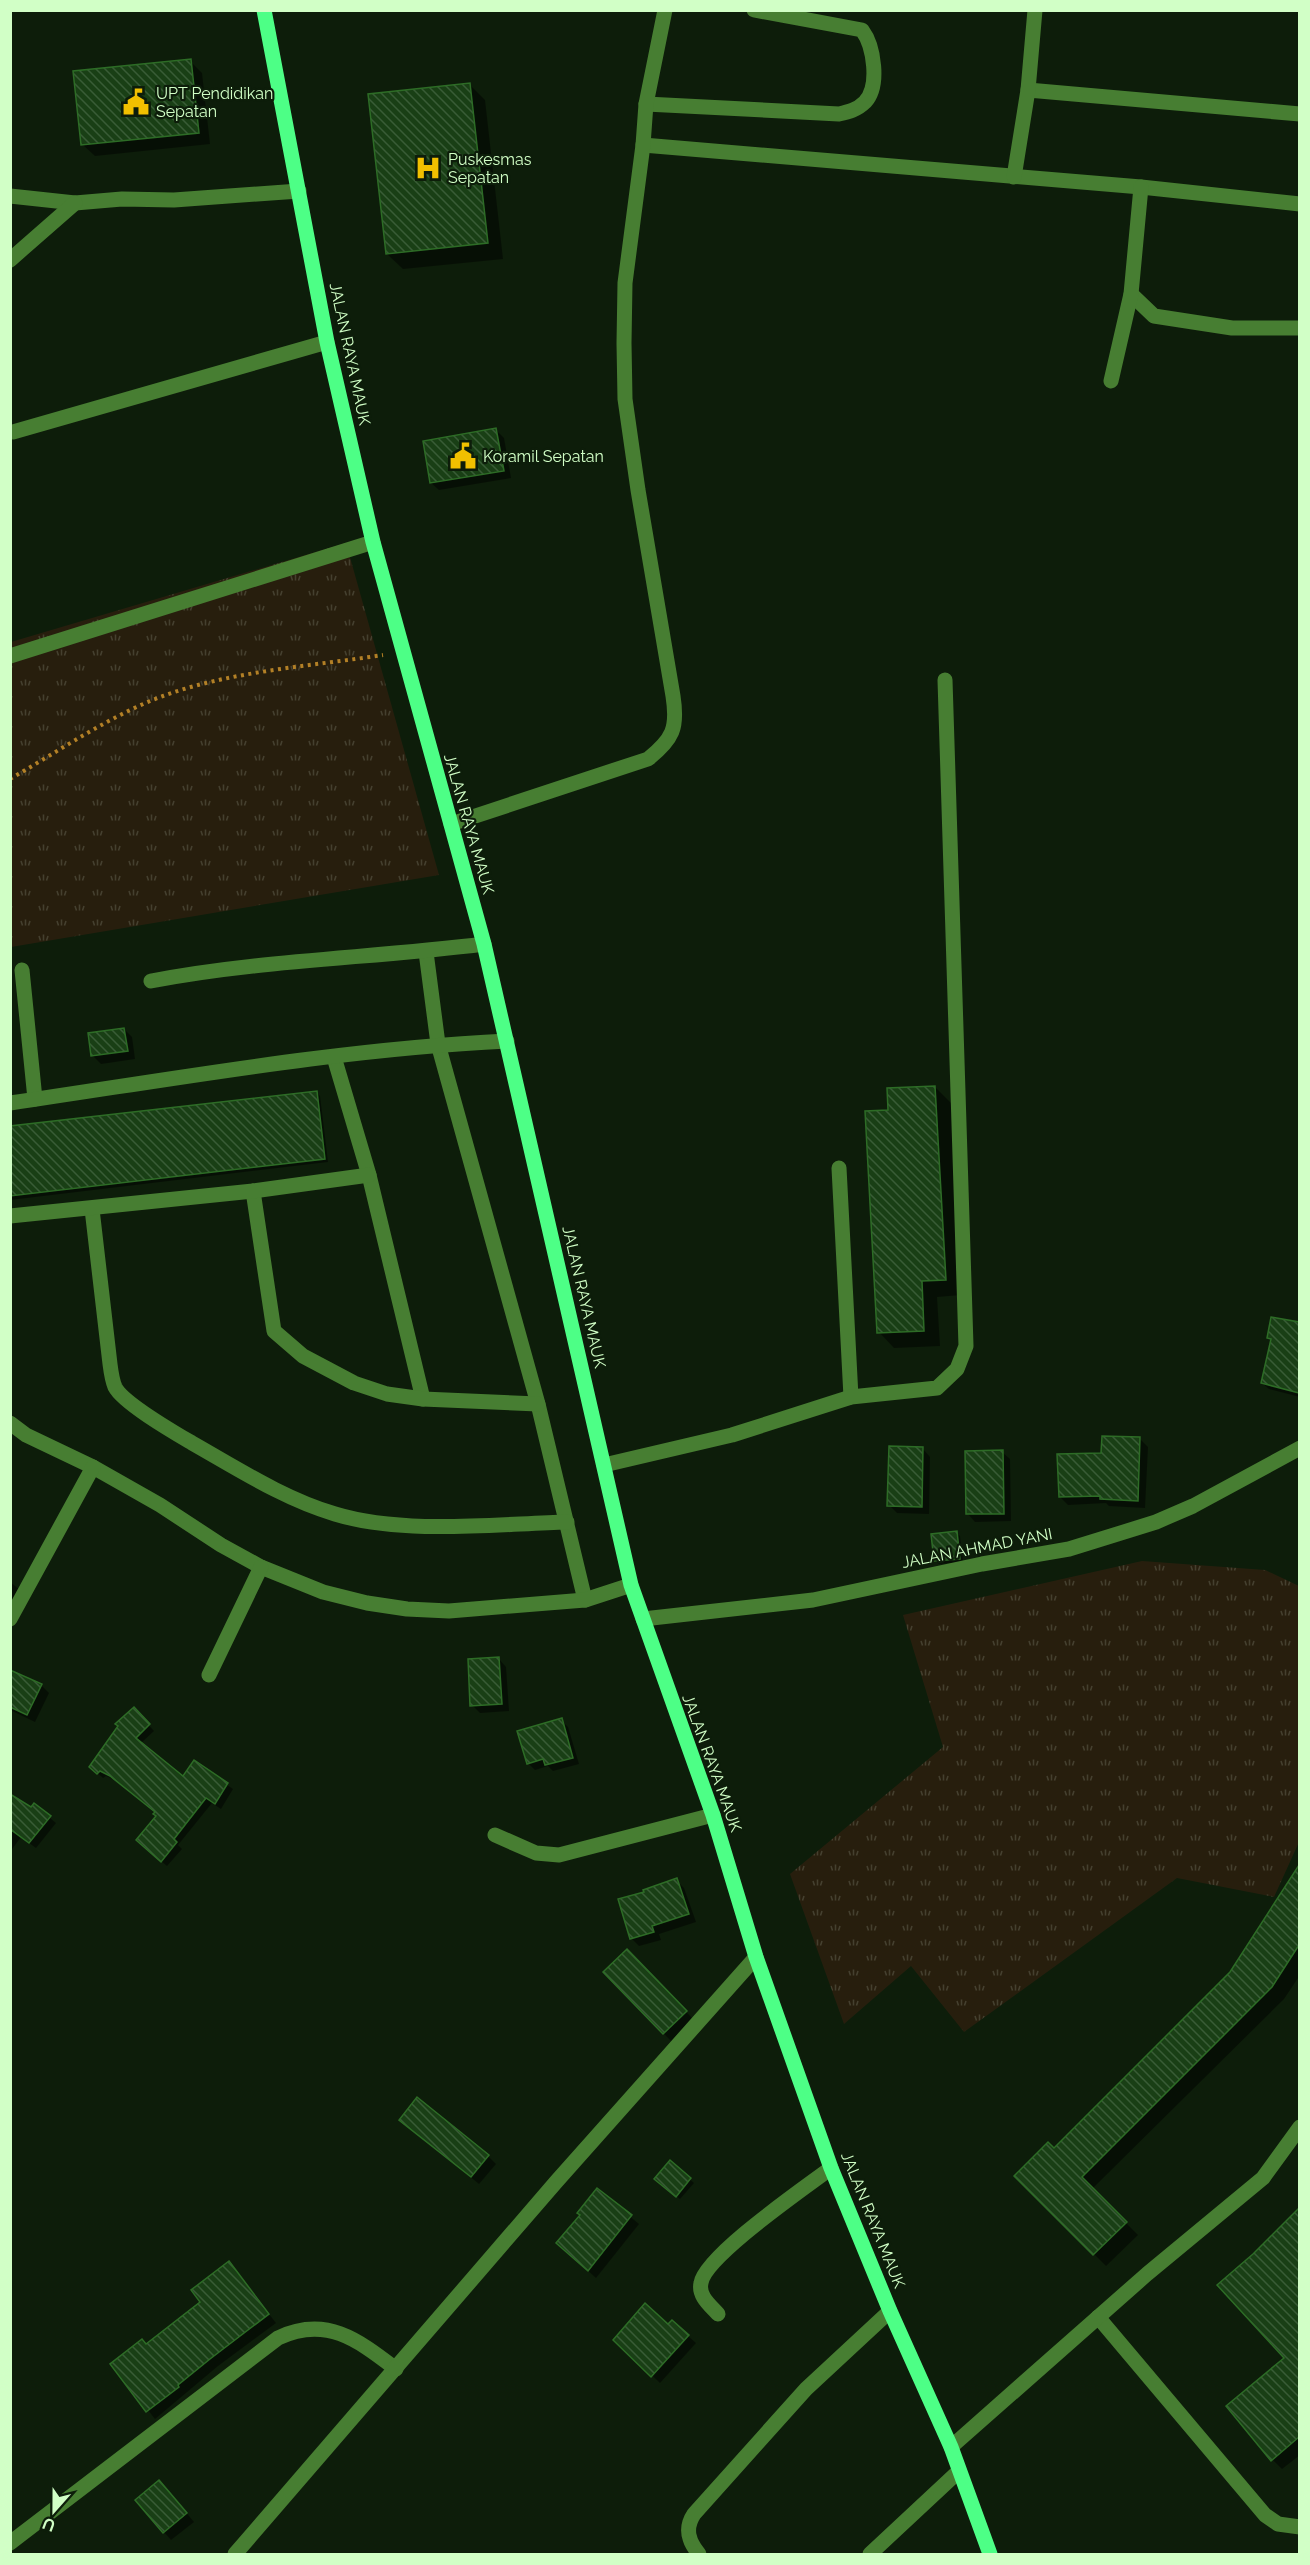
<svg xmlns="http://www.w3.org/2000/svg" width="1310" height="2565" viewBox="0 0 1310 2565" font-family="Raleway,sans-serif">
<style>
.grass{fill:url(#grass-tufts)}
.shadow{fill:#0007}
.building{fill:url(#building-back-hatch);stroke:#2d6c26;stroke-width:1.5}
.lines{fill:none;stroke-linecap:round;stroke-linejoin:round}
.path{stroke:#b38026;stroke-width:4;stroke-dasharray:3 4.5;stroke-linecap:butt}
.minor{stroke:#477e32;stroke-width:15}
.major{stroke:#4dff86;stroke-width:15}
.labels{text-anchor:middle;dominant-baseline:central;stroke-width:4.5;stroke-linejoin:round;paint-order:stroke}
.poi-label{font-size:16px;fill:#d1ffc6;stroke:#0d1d0a;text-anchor:start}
.street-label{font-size:16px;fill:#d1ffc6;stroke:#0d1d0a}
</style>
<defs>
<pattern id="grass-tufts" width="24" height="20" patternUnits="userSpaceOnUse" patternTransform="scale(1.5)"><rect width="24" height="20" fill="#271e0d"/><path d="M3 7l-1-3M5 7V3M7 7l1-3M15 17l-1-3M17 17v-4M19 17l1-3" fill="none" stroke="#45402f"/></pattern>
<pattern id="building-back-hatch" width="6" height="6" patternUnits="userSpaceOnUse" patternTransform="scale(1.5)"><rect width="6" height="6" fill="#193f15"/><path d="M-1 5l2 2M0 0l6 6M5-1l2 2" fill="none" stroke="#395c36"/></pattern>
</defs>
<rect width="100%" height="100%" fill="#0d1d0a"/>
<g class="grass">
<polygon points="346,543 439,875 11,947 11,642"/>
<polygon points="1142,1561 1265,1570 1299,1586 1299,1842 1274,1897 1177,1878 964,2032 911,1966 844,2024 790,1874 943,1747 903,1615"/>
</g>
<g class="shadow">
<polygon points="190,61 202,73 210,144 95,156 83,145"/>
<polygon points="469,84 485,100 503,259 403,269 387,254"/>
<polygon points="496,430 504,438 511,478 439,490 431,483"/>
<polygon points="124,1029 132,1037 135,1059 101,1064 93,1056"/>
<polygon points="935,1087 951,1103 961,1295 937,1297 940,1346 894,1348 879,1332 890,1111"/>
<polygon points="316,1092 320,1096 328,1162 10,1200 10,1128"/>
<polygon points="1272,1319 1300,1323 1300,1397 1269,1389 1262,1383 1272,1341 1269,1338"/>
<polygon points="1140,1439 1148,1447 1145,1508 1109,1506 1106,1503 1068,1505 1060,1497 1103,1454"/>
<polygon points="923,1449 930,1457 929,1514 897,1513 889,1505"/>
<polygon points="1002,1452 1010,1459 1011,1521 975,1522 968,1514"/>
<polygon points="956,1533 960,1536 963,1562 939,1564 936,1561"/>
<polygon points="10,1582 20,1590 10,1614"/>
<polygon points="499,1659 506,1667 509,1711 480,1713 472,1705"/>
<polygon points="41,1685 49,1693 35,1722 10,1710 10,1686"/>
<polygon points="134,1709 154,1731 141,1743 184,1778 194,1762 233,1789 221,1809 212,1803 178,1845 182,1849 167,1866 143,1846 158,1816 156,1813 117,1781 106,1776 103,1778 91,1767"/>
<polygon points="561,1720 568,1727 579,1764 553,1771 548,1766 535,1770 528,1763"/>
<polygon points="10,1796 31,1809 34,1805 56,1823 36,1848 21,1837 10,1852"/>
<polygon points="1300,1868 1300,1975 1284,1999 1092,2189 1138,2235 1106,2266 1016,2176 1054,2150 1232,1973"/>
<polygon points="676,1880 684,1888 696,1922 659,1934 661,1940 639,1946 631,1938 646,1893"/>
<polygon points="627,1951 694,2020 671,2041 605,1972"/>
<polygon points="401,2120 488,2156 496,2164 479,2184"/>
<polygon points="670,2162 694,2183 680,2199 659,2182"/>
<polygon points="598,2190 639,2224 596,2278 565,2250 582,2216"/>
<polygon points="1300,2210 1300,2455 1282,2469 1273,2460 1286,2359 1254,2256"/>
<polygon points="229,2263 276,2323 218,2366 155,2419 112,2364 146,2345 202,2302"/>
<polygon points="668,2326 688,2336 696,2343 660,2383 615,2340"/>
<polygon points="167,2490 194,2522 171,2540 164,2532"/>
</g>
<g class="building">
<polygon points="191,59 199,133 81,145 73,71"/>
<polygon points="470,83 488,243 386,254 368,94"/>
<polygon points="496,428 504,471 430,483 423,441"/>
<polygon points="124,1028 128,1051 91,1056 88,1033"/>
<polygon points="935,1086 946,1280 922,1281 924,1331 877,1333 865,1111 888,1110 887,1088"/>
<polygon points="317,1091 325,1159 10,1196 10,1126"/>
<polygon points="1271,1317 1299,1322 1299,1393 1261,1383 1271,1339 1267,1338"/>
<polygon points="1102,1436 1140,1437 1138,1501 1100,1499 1100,1496 1059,1497 1057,1454 1101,1453"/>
<polygon points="889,1446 923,1447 922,1507 887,1506"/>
<polygon points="1003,1450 1004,1514 966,1514 965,1451"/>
<polygon points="957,1531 960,1559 934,1561 931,1534"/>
<polygon points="499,1657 502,1704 470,1706 468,1659"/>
<polygon points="10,1670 42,1684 27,1715 10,1707"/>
<polygon points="134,1707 150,1724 136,1738 183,1776 194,1760 228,1783 215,1804 206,1798 174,1839 177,1842 161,1862 136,1840 156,1816 153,1814 155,1812 110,1776 100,1771 97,1774 89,1767 118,1726 115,1724"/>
<polygon points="562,1718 573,1758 545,1765 543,1759 527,1764 517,1731"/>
<polygon points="10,1794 31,1807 34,1803 51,1816 29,1843 10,1829"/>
<polygon points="1299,1865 1299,1945 1272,1987 1082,2177 1127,2222 1093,2255 1014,2176 1048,2142 1054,2148 1230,1972"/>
<polygon points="677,1878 689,1914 652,1926 654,1932 630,1939 618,1899 644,1892 643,1890"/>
<polygon points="627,1949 687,2011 663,2034 603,1972"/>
<polygon points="417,2097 489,2155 471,2177 399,2120"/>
<polygon points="670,2160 691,2178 676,2197 654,2179"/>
<polygon points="597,2188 632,2215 588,2271 556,2243 580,2215 577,2213"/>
<polygon points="1299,2208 1299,2437 1271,2461 1226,2406 1284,2358 1217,2285 1253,2254"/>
<polygon points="229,2261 269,2314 210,2359 178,2385 179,2387 146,2412 110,2364 142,2339 146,2344 200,2302 191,2290"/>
<polygon points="645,2303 668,2324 672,2320 689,2335 651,2377 613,2340"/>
<polygon points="159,2480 187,2513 163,2533 135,2500"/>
</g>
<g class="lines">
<path class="path" d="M10,779C59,751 111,715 163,696C231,671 312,666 383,655"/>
<g class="minor">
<polyline points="1028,90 1300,114"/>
<path d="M646,104L839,114C848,112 857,110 865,102C880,86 874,46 862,30L754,10"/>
<polyline points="643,145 1141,187 1300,204"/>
<polyline points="1014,177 1028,90 1035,10"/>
<polyline points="10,196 75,203 122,199 174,200 299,191"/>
<polyline points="10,260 75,203"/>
<polyline points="1131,294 1154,316 1232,328 1300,328"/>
<polyline points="1111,381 1131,294 1141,187"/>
<polyline points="13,432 327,342"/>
<polyline points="10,656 373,542"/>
<path d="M451,824L648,759C673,739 678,728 673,696L638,490L625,399L624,343L625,283L643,145L646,104L665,10"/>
<polyline points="426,952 438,1044 538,1404 585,1600"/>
<polyline points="22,970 35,1099"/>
<path d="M151,981C261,960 373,958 484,944"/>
<polyline points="334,1057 369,1175 423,1399"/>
<path d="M10,1103C175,1079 340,1049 507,1041"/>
<polyline points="839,1168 851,1397"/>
<polyline points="253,1191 274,1331 303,1356 354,1383 387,1394 423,1399 538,1404"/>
<path d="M92,1209L110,1364C111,1372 112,1380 115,1387C123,1403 175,1433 192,1443C238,1469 284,1499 335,1514C404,1535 495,1524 567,1522"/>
<polyline points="10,1216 253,1191 369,1175"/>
<polyline points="10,1423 26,1435 93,1467 160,1505 221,1545 261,1567 323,1592 367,1603 407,1609 449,1611 585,1600 631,1585"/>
<polyline points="604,1465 732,1435 851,1397 937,1388 957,1369 966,1346 945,680"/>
<polyline points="10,1619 93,1467"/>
<polyline points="643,1619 813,1600 982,1564 1069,1549 1156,1522 1193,1506 1300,1448"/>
<polyline points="209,1675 261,1567"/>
<polyline points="495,1835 536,1853 559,1855 713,1815"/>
<path d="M718,2314C710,2305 698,2296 701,2283C705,2256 806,2187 831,2168"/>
<polyline points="1098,2317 1265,2515 1278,2524 1300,2527"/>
<polyline points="951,2447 1147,2274 1263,2178 1300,2127"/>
<path d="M10,2543L278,2338C326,2315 358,2340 396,2369"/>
<polyline points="235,2554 556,2182 756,1957"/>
<path d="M699,2554C689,2542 684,2529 694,2514L806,2389L890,2311"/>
<polyline points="870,2554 959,2471"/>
</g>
<polyline class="major" points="264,10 327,342 373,542 484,944 631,1585 713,1815 756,1957 831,2168 890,2311 951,2447 990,2554"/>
</g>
<defs>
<g id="civic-bare" transform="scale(2.07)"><path d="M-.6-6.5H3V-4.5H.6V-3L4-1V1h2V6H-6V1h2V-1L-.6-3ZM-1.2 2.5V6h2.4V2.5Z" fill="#f1c000" stroke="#0d1d0a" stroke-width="2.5" paint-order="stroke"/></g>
<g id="hospital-bare" transform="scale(2.07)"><path d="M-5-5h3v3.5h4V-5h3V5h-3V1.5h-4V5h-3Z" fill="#f1c000" stroke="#0d1d0a" stroke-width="2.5" paint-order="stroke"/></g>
</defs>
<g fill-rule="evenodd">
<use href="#civic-bare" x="136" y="102"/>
<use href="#hospital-bare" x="428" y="168"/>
<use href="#civic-bare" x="463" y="456"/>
</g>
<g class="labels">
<g class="poi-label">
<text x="156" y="93">UPT Pendidikan<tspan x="156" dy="18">Sepatan</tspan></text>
<text x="448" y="159">Puskesmas<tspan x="448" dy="18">Sepatan</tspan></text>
<text x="483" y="456">Koramil Sepatan</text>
</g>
<g class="street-label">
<text transform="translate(350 354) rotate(78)">JALAN RAYA MAUK</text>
<text transform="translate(469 824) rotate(74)">JALAN RAYA MAUK</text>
<text transform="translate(584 1297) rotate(77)">JALAN RAYA MAUK</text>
<text transform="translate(977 1548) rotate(-11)">JALAN AHMAD YANI</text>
<text transform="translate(712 1763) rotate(70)">JALAN RAYA MAUK</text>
<text transform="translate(873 2220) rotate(68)">JALAN RAYA MAUK</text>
</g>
</g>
<rect width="1310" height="2565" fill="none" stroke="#d1ffc6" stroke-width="24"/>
<g transform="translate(54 2511) rotate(201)" stroke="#0d1d0a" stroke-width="4.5" paint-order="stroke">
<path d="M0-4.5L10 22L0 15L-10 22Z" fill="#d1ffc6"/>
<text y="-9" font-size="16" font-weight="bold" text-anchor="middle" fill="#d1ffc6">U</text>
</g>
</svg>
